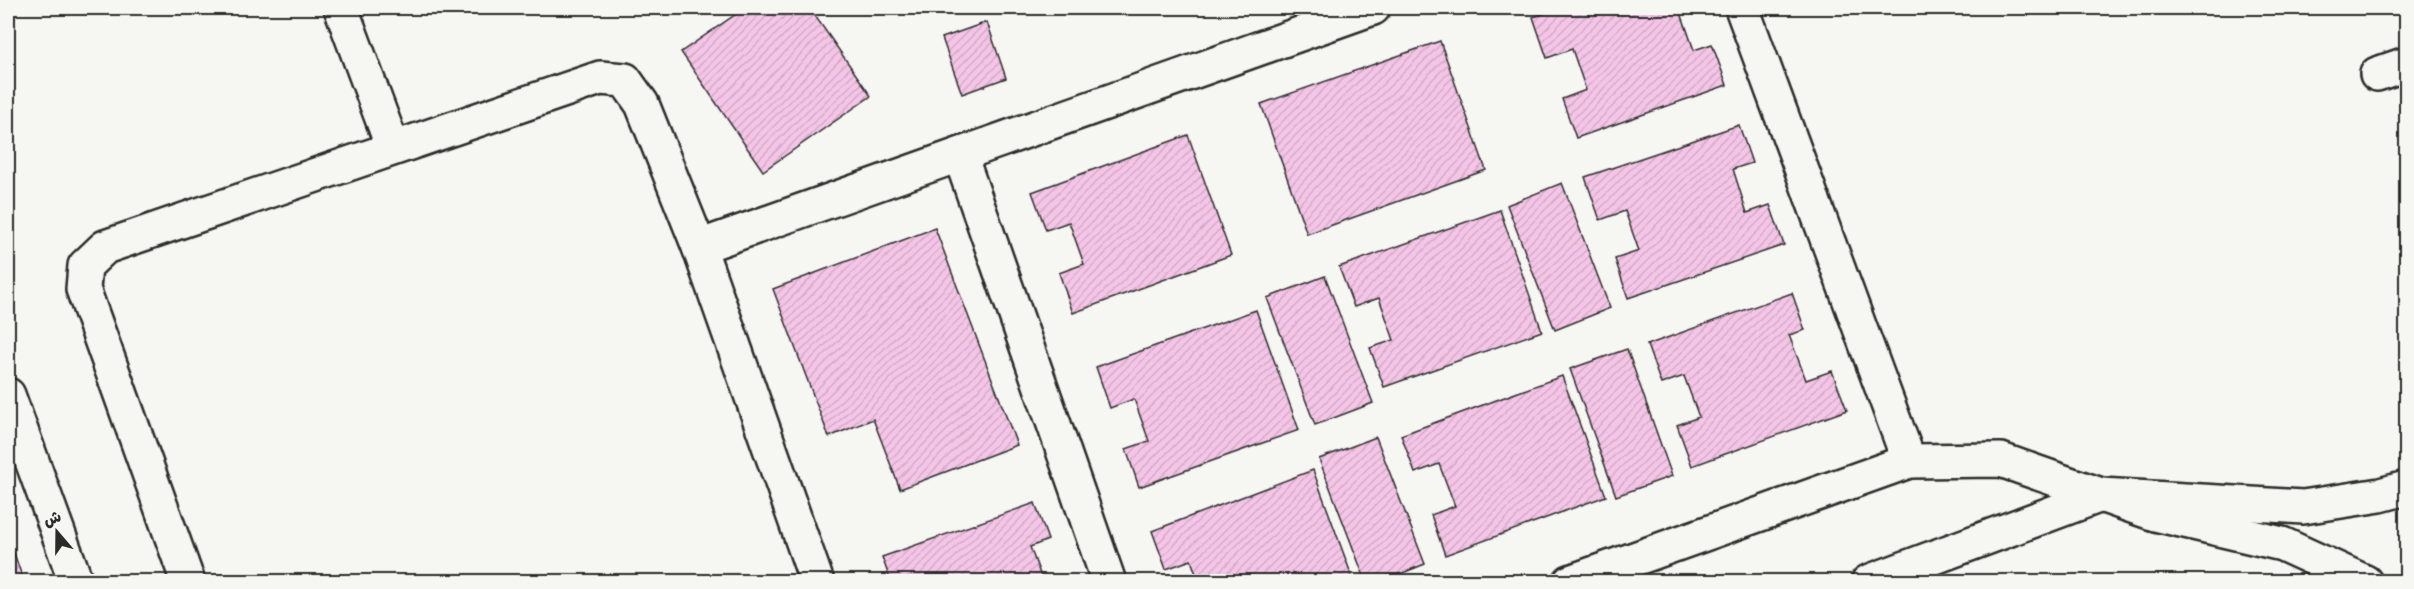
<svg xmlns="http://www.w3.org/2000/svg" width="2414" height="589" viewBox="0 0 2414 589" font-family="Dekko,'Playpen Sans Arabic',sans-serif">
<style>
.building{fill:url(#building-hatch);stroke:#2b2b2b;stroke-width:1.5}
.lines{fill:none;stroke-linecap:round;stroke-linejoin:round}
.minor-casing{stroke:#2b2b2b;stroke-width:38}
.minor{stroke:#f6f6f2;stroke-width:33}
</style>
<defs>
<pattern id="building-hatch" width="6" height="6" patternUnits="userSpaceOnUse" patternTransform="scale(1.5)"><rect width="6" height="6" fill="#f5c5e7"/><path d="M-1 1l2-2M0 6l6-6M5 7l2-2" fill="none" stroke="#d2a9c6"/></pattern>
</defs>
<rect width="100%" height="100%" fill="#f6f6f2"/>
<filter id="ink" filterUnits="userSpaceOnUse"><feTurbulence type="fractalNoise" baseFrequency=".0167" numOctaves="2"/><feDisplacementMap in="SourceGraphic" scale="12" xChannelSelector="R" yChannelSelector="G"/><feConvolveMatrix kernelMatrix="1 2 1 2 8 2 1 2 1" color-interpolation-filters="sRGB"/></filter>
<g filter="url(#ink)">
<g class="building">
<polygon points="745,8 814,8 811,10 871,96 763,171 681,52"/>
<polygon points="1562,8 1689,8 1680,10 1694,50 1712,44 1727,85 1576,138 1562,99 1586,90 1572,49 1547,58 1533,17"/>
<polygon points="987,22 1006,78 962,94 942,38"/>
<polygon points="1440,41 1486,170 1307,234 1261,104"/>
<polygon points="1739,125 1752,163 1733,169 1747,213 1770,205 1784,245 1628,298 1615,259 1639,251 1625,211 1600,220 1585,177"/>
<polygon points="1188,135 1231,255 1073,313 1059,273 1084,264 1069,222 1046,230 1032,192"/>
<polygon points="1562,183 1610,308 1555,330 1507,205"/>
<polygon points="1500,210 1542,331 1384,387 1370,348 1394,340 1379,298 1354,307 1339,267"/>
<polygon points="935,228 1017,445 900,489 873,419 829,437 773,289"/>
<polygon points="1325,276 1373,403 1315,425 1267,298"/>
<polygon points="1792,293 1805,330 1789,335 1806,380 1832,371 1847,410 1692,466 1677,425 1699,417 1684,376 1661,384 1647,345"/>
<polygon points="1256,310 1299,430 1139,487 1126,449 1149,441 1134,399 1110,408 1096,367"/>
<polygon points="1627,349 1672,476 1616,496 1570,369"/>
<polygon points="1562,376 1606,496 1445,555 1431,515 1455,506 1439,464 1415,473 1401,435"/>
<polygon points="1376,437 1425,564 1380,582 1366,582 1319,459"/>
<polygon points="1313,470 1354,582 1199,582 1191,560 1166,569 1152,531"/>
<polygon points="1035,503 1048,540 1030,547 1043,582 891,582 882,557"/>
<polygon points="8,536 24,582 8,582"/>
</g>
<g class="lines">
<g class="minor-casing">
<g id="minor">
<polyline points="341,8 393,148"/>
<polyline points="1742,8 1909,461 2001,460 2155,514 2282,544 2365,582"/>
<polyline points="2377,74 2406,64"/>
<polyline points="960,155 1109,582"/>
<polyline points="699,247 1373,8"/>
<polyline points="8,395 76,582"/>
<polyline points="188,582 83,289 85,266 105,247 600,78 625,80 642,104 699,247 817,582"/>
<polyline points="1570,582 1909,461"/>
<polyline points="1868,582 2101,495 2303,507 2380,495 2406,488"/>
</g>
</g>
<use href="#minor" class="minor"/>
</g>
</g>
<rect width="2414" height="589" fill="none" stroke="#f6f6f2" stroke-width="30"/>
<rect x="15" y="15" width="2384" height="559" fill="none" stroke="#2b2b2b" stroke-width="2" filter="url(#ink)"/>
<g transform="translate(57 532) rotate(340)" stroke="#f6f6f2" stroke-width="4.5" paint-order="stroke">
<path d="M0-4.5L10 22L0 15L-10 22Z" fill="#2b2b2b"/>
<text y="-9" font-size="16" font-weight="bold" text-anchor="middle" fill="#2b2b2b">ش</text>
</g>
</svg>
